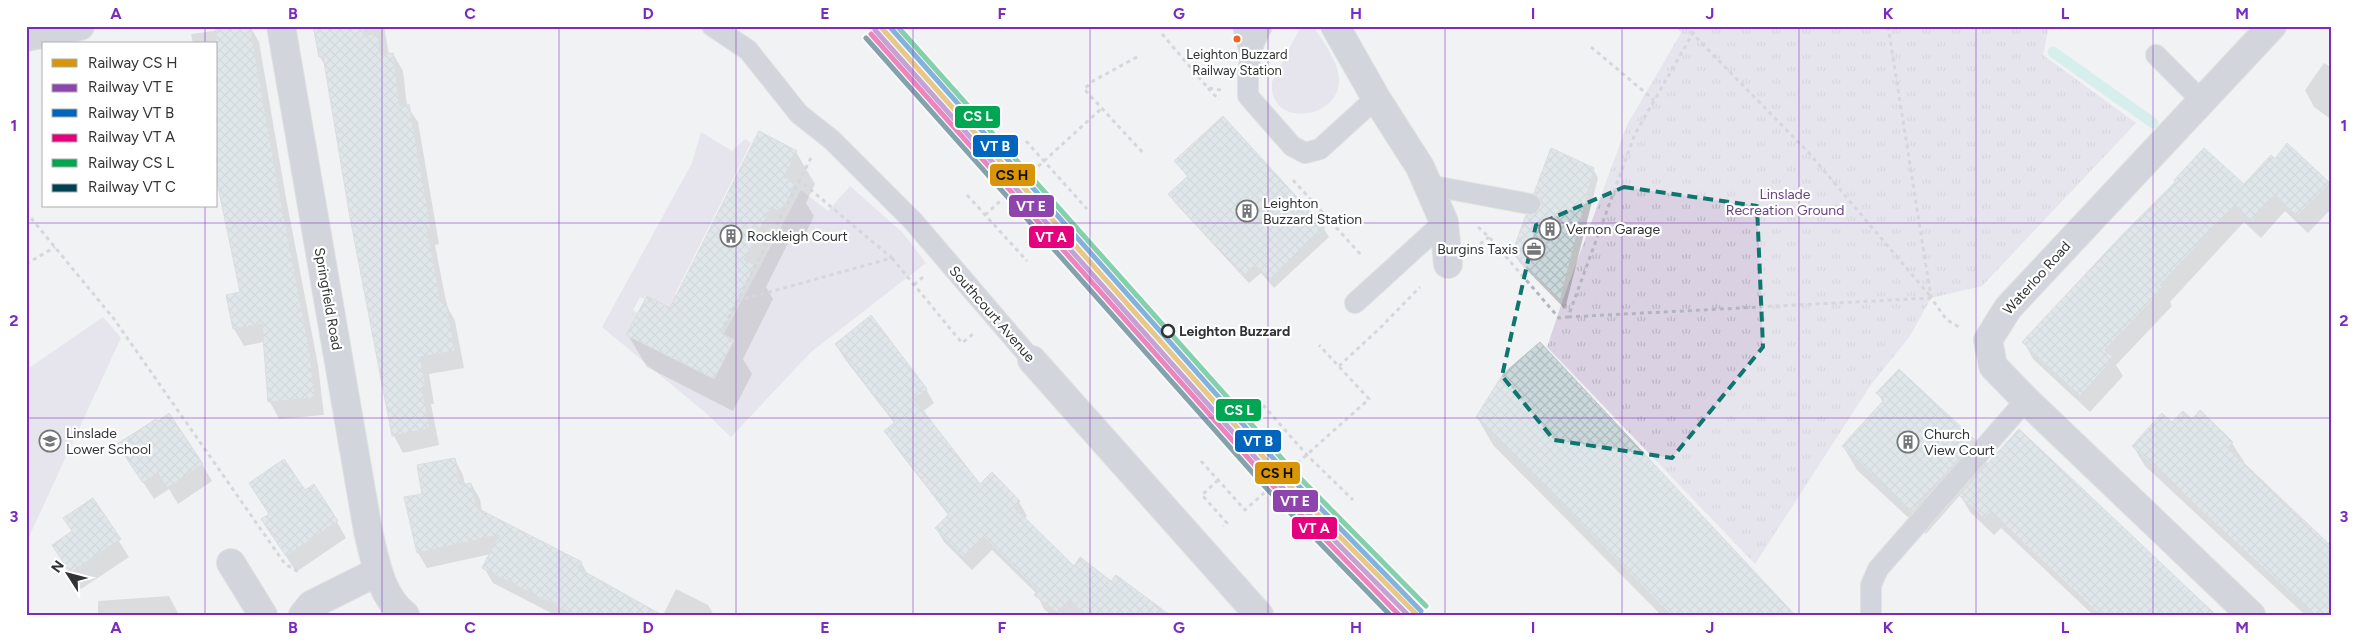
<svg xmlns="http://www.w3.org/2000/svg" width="2358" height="641" viewBox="0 0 2358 641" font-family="Figtree,sans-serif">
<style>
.green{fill:#dad2e3}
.park{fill:url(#park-tufts)}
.shadow{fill:#0003}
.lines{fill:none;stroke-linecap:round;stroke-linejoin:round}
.stream{stroke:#b9ece2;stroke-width:11}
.building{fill:url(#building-cross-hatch);stroke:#c0c2c4}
.lane-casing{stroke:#cbcccd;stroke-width:22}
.street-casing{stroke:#cbcccd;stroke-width:30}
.secondary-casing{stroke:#cbcccd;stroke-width:30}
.path{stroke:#b4b6be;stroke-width:3;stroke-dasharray:4 4;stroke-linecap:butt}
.lane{stroke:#afb1be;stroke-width:20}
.street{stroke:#afb1be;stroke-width:28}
.secondary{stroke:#aeb1bd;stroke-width:28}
.rail-1-casing{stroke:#fff;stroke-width:9}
.rail-2-casing{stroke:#fff;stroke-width:9}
.rail-3-casing{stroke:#fff;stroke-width:9}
.rail-4-casing{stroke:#fff;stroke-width:9}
.rail-5-casing{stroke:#fff;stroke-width:9}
.rail-6-casing{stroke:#fff;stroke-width:9}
.rail-1{stroke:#d99508;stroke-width:5}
.rail-2{stroke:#8e44ad;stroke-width:5}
.rail-3{stroke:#0065bd;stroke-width:5}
.rail-4{stroke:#e5007d;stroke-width:5}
.rail-5{stroke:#00a651;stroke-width:5}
.rail-6{stroke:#004153;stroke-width:5}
.marked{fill:none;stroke:#0f766e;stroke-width:4;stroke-dasharray:10 6;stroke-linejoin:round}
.grid{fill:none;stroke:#7b2cbf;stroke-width:1;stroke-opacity:0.55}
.bus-dot{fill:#f26522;stroke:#fff;stroke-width:2}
.stop-dot{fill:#fff;stroke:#323335;stroke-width:2.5}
.labels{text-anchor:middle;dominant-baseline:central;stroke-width:4.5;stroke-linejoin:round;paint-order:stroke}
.bus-label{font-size:13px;fill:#323335;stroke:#fff}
.park-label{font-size:14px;fill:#684381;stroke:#fff}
.poi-label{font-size:14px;fill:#323335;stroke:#fff;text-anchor:start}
.street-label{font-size:14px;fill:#323335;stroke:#fff}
.stop-label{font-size:14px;font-weight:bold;fill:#323335;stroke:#fff;text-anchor:start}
.line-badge{stroke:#fff;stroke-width:2}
.badge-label{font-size:14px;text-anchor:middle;font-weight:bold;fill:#fff}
.pale-badge-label{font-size:14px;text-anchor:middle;font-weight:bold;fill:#111}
.neatline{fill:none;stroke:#7b2cbf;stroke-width:2}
.grid-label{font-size:16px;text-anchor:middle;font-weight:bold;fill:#7b2cbf}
</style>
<defs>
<pattern id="park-tufts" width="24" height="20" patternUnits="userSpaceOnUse" patternTransform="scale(1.25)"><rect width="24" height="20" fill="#dad2e3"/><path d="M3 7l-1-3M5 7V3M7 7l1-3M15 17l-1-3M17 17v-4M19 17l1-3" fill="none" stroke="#bcb5c3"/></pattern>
<pattern id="building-cross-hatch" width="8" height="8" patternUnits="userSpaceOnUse" patternTransform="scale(1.25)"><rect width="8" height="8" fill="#cbd9dd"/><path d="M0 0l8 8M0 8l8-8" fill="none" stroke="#afbbbe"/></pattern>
</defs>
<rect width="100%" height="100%" fill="#f0f2f4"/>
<g class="green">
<path d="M1301,26H1313C1323,42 1337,59 1339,78C1342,119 1268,130 1272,82Z"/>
<polygon points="701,132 732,151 745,139 751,143 675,294 678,297 672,309 646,296 644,299 640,297 633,310 637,313 626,335 714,379 734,340 724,334 801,190 828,211 850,186 903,233 926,263 811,352 731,437 707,414 602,327 692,163"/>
<polygon points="103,317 121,338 26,543 26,370"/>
</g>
<polygon class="park" points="1675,26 2049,26 2043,55 2136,123 1982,286 1931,298 1910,336 1870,386 1755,564 1547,347 1562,302 1627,125 1681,33"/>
<g class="shadow">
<polygon points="250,26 259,42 286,198 318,365 324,415 279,419 270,402 264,342 244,346 234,329 242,293 216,44 193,44 191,34"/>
<polygon points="314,26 384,26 389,55 393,54 403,71 407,106 418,122 439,244 435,245 447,306 455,321 464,368 429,374 434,404 431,404 439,445 403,453 394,436 350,212 326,67 320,57"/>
<polygon points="2332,62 2332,120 2314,107 2305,90 2324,63 2329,66"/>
<polygon points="1223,118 1324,229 1329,237 1274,288 1261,273 1249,283 1175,203 1170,194 1188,178 1176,161"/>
<polygon points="796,152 815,184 806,203 814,216 800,245 790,239 766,287 773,299 743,359 752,374 733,411 647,367 628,335 670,309"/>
<polygon points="2275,160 2329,184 2332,189 2332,208 2308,233 2285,211 2261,238 2244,222 2170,302 2172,306 2116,365 2123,376 2090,412 2033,359 2024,342 2244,186"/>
<polygon points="1593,169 1598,178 1565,309 1519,262 1514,253 1535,216 1543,207 1536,193"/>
<polygon points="836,344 926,389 934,403 922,412 980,486 992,474 1019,502 1027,516 1024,519 1074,568 1111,583 1159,615 1051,615 1044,609 1037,594 992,550 972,570 944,542 936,528 949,516 894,445 886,431 895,424 844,358"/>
<polygon points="1878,393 1974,440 1988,464 2214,615 2093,615 2001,528 1994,535 1970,512 1960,495 1926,534 1857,470 1843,446 1883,403"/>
<polygon points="2200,412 2232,443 2244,462 2242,464 2332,615 2305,615 2145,466 2133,446 2172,424 2192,421"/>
<polygon points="1477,417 1794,615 1661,615 1493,445"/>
<polygon points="119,445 202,464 212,481 178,504 169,489 154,499"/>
<polygon points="455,460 463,475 465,485 471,484 480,499 482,512 581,562 588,575 660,615 555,615 493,583 484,568 491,554 427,568 418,553 423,495"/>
<polygon points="250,484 305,491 337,522 346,538 296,572 273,536 270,515"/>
<polygon points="93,500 129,557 81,589 63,562 73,532"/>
<polygon points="676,589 708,605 714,615 663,615"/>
<polygon points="169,596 179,615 98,615 98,601"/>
</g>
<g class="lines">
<polyline class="stream" points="2053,52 2153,123"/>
</g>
<g class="building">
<polygon points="236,26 250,26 277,180 309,347 315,398 268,402 262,324 233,329 226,295 240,292 216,177 216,29"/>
<polygon points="313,26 363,26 365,36 377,33 381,55 393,53 400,106 409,104 431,228 427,228 441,303 446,302 455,351 420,357 426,387 422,388 430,428 392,436 349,212 323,56 319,57"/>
<polygon points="1223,116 1325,228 1269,280 1255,265 1243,276 1168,194 1188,176 1174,161"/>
<polygon points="759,131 797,151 784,177 796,183 781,213 771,207 744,260 755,265 721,333 734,340 714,379 626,335 647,296 670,308"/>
<polygon points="2287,143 2330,183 2297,216 2275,195 2251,222 2234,206 2160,285 2164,288 2105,350 2114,358 2080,396 2022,342 2123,234 2175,182 2174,180 2204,148 2244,184 2271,155 2275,159"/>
<polygon points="1551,148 1594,168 1560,301 1512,253 1526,215 1534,215 1542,207 1541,200 1534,193"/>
<polygon points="871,315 927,389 914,399 980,484 992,472 1020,501 1014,507 1074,566 1080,557 1111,581 1116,575 1170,615 1087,615 1069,601 1059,614 1034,595 1038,591 984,537 963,557 935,528 949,514 884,431 895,422 835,344"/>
<polygon points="1540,342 1752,569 1795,615 1671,615 1476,417 1503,374"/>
<polygon points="1899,369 1975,440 1912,512 1842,446 1884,400 1876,393"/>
<polygon points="2200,410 2233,442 2228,448 2332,547 2332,615 2314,615 2132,446 2162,413 2172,422 2183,411 2192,419"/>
<polygon points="169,413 203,464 167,488 158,473 143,483 117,444 156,419 158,421"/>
<polygon points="2019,429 2053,461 2216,615 2100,615 1991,512 1984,519 1959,495"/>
<polygon points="455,458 460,485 471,483 477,508 582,562 578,568 662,615 574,615 482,568 499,535 417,553 404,497 422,494 417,465"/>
<polygon points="284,459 305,490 314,484 338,521 286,556 261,519 269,514 249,483"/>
<polygon points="93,498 121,539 70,573 52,545 72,531 63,518"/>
</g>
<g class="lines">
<g class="lane-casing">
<g id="lane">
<polyline points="712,26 748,50 799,114 832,140 913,221 1032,360"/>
<polyline points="1243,26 1251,57"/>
<polyline points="1262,26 1254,43 1248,70 1248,96 1292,146 1305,153 1320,149 1376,98"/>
<polyline points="2156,55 2202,101"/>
<polyline points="1428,185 1530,204"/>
<polyline points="1355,303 1444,222"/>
<polyline points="1871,615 1871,585 1878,569 2026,400"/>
</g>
</g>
<g class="street-casing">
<g id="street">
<polyline points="1335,26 1376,98 1420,167 1444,222 1448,264"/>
<polyline points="26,37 80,26"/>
<polyline points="1032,360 1259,615"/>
<polyline points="231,563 263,615"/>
<polyline points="303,615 311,605 377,572"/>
<polyline points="2251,615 2026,400 1993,366 1988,340 2008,308 2272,26"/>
</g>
</g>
<g class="secondary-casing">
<path id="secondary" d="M281,26L368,531C375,559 380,596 405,615"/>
</g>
<g class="path">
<polyline points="1685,26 1809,153 1931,297"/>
<polyline points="1888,26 1931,297"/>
<polyline points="1162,34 1208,88 1221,90"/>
<polyline points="1591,47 1654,100"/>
<polyline points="1137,57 1093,81 1084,89 1145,155"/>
<polyline points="1208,88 1219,100"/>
<polyline points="1026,141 1087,209"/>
<polyline points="1293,180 1362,256"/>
<polyline points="967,195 1027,261"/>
<polyline points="26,212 114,319 285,564 300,573"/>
<polyline points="985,215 1102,108"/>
<polyline points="1478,227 1489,237 1559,318 1568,317 1635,134 1697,26"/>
<polyline points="1480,244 1489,237"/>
<polyline points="892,258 962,343 973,334"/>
<polyline points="26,264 55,247"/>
<polyline points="914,285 923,277"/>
<polyline points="737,301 892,258 799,180"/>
<polyline points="1568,317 1931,298 1947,320 1959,327"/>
<polyline points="725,325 811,158"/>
<polyline points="1339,366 1381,327 1420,287"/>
<polyline points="1263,405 1307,455 1353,500"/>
<polyline points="1201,461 1245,510 1369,399 1319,345"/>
<polyline points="1218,480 1202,495 1227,523 1223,526"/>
</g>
<use href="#lane" class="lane"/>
<use href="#street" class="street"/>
<use href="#secondary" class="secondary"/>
<g class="rail-1-casing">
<polyline id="rail-1" points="880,26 1283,479 1417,615"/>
</g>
<g class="rail-2-casing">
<polyline id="rail-2" points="875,30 1278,483 1408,615"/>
</g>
<g class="rail-3-casing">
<polyline id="rail-3" points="889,26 1288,475 1421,611"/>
</g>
<g class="rail-4-casing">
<polyline id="rail-4" points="871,34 1274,487 1399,615"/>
</g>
<g class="rail-5-casing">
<polyline id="rail-5" points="897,26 1292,470 1426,606"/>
</g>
<g class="rail-6-casing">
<polyline id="rail-6" points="866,38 1269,491 1390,615"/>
</g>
<use href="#rail-1" class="rail-1"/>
<use href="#rail-2" class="rail-2"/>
<use href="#rail-3" class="rail-3"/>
<use href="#rail-4" class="rail-4"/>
<use href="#rail-5" class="rail-5"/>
<use href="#rail-6" class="rail-6"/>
</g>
<path d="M0 0H2358V641H0ZM1624,187L1757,206L1763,347L1672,458L1554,440L1502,376L1536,225Z" fill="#f0f2f4" fill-opacity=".55" fill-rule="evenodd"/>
<path class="marked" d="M1624,187L1757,206L1763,347L1672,458L1554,440L1502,376L1536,225Z"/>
<path class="grid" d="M205,26V44M382,26V615M559,26V615M736,26V615M913,26V615M1090,26V615M1268,26V615M1445,26V615M1622,26V615M1799,26V615M1976,26V615M2153,26V615M205,206V615M26,223H2332M26,418H2332"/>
<defs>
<g id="building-ring" transform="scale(1.125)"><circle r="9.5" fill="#fff" stroke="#747678" stroke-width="1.5"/><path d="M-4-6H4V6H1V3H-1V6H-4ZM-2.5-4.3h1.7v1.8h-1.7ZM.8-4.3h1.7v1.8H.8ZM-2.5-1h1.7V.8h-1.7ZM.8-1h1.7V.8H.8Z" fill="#747678"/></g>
<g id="office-ring" transform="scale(1.125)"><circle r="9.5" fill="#fff" stroke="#747678" stroke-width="1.5"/><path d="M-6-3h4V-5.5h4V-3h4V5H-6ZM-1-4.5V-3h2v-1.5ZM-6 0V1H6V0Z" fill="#747678"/></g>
<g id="school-ring" transform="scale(1.125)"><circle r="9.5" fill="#fff" stroke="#747678" stroke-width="1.5"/><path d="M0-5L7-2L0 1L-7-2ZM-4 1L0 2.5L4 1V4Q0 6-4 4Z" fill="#747678"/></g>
</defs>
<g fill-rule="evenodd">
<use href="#building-ring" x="1247" y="211"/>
<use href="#building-ring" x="1550" y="229"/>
<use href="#building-ring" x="731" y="236"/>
<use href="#office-ring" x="1534" y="249"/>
<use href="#school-ring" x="50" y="441"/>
<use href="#building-ring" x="1908" y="442"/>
</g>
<circle class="bus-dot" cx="1237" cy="39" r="4.5"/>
<circle class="stop-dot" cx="1168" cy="331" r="6"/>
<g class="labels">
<g class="bus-label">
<text x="1237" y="54">Leighton Buzzard<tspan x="1237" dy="16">Railway Station</tspan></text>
</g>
<g class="park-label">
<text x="1785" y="194">Linslade<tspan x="1785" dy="16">Recreation Ground</tspan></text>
</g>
<g class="poi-label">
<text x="1263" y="203">Leighton<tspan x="1263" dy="16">Buzzard Station</tspan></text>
<text x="1566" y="229">Vernon Garage</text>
<text x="747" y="236">Rockleigh Court</text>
<text x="1518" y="249" text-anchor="end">Burgins Taxis</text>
<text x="66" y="433">Linslade<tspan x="66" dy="16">Lower School</tspan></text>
<text x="1924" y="434">Church<tspan x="1924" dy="16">View Court</tspan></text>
</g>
<g class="street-label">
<text transform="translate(2037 278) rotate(-48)">Waterloo Road</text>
<text transform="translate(328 299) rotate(80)">Springfield Road</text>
<text transform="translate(992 314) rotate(49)">Southcourt Avenue</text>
</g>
<g class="stop-label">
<text x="1179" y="331">Leighton Buzzard</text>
</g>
</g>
<g class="line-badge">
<rect x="954" y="105" width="47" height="24" rx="5" fill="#00a651"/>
<rect x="972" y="134" width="47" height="24" rx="5" fill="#0065bd"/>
<rect x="989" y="163" width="47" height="24" rx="5" fill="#d99508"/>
<rect x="1008" y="194" width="47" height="24" rx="5" fill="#8e44ad"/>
<rect x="1028" y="225" width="47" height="24" rx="5" fill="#e5007d"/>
<rect x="1215" y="398" width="47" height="24" rx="5" fill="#00a651"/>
<rect x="1234" y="429" width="48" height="24" rx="5" fill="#0065bd"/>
<rect x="1254" y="461" width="47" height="24" rx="5" fill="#d99508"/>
<rect x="1272" y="489" width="47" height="24" rx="5" fill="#8e44ad"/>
<rect x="1291" y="516" width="47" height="24" rx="5" fill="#e5007d"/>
</g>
<g class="badge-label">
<text x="978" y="121">CS L</text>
<text x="995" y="151">VT B</text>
<text x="1031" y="211">VT E</text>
<text x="1051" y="242">VT A</text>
<text x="1239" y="415">CS L</text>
<text x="1258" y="446">VT B</text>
<text x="1295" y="506">VT E</text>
<text x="1314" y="533">VT A</text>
</g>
<g class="pale-badge-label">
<text x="1012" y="180">CS H</text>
<text x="1277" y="478">CS H</text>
</g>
<rect width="2358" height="641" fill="none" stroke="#ffffff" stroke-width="55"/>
<rect x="42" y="42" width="175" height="165" fill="#ffffff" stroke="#adadae"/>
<rect x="52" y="59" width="25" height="8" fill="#d99508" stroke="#adadae"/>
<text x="88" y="68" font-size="15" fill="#323335">Railway CS H</text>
<rect x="52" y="84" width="25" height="8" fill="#8e44ad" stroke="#adadae"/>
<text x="88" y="92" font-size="15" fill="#323335">Railway VT E</text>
<rect x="52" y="109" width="25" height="8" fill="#0065bd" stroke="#adadae"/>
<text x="88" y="118" font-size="15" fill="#323335">Railway VT B</text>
<rect x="52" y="134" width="25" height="8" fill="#e5007d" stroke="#adadae"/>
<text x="88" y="142" font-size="15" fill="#323335">Railway VT A</text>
<rect x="52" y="159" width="25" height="8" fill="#00a651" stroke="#adadae"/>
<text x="88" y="168" font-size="15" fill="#323335">Railway CS L</text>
<rect x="52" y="184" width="25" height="8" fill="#004153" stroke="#adadae"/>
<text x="88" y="192" font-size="15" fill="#323335">Railway VT C</text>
<g transform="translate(68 574) rotate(306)" stroke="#ffffff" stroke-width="4" paint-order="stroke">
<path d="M0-4L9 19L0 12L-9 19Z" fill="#323335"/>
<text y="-8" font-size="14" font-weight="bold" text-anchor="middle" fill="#323335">N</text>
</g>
<rect x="28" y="28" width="2302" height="586" class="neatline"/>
<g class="grid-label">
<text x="116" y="19">A</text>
<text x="293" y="19">B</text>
<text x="470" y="19">C</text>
<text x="648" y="19">D</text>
<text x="825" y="19">E</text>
<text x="1002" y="19">F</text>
<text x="1179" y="19">G</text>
<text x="1356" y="19">H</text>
<text x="1533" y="19">I</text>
<text x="1710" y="19">J</text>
<text x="1888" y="19">K</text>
<text x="2065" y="19">L</text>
<text x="2242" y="19">M</text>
<text x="14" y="131">1</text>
<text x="2344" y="131">1</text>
<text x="14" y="326">2</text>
<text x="2344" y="326">2</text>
<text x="14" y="522">3</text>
<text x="2344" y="522">3</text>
<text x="116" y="633">A</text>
<text x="293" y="633">B</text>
<text x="470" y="633">C</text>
<text x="648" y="633">D</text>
<text x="825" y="633">E</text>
<text x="1002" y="633">F</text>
<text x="1179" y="633">G</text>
<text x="1356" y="633">H</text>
<text x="1533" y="633">I</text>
<text x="1710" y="633">J</text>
<text x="1888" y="633">K</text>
<text x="2065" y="633">L</text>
<text x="2242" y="633">M</text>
</g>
</svg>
